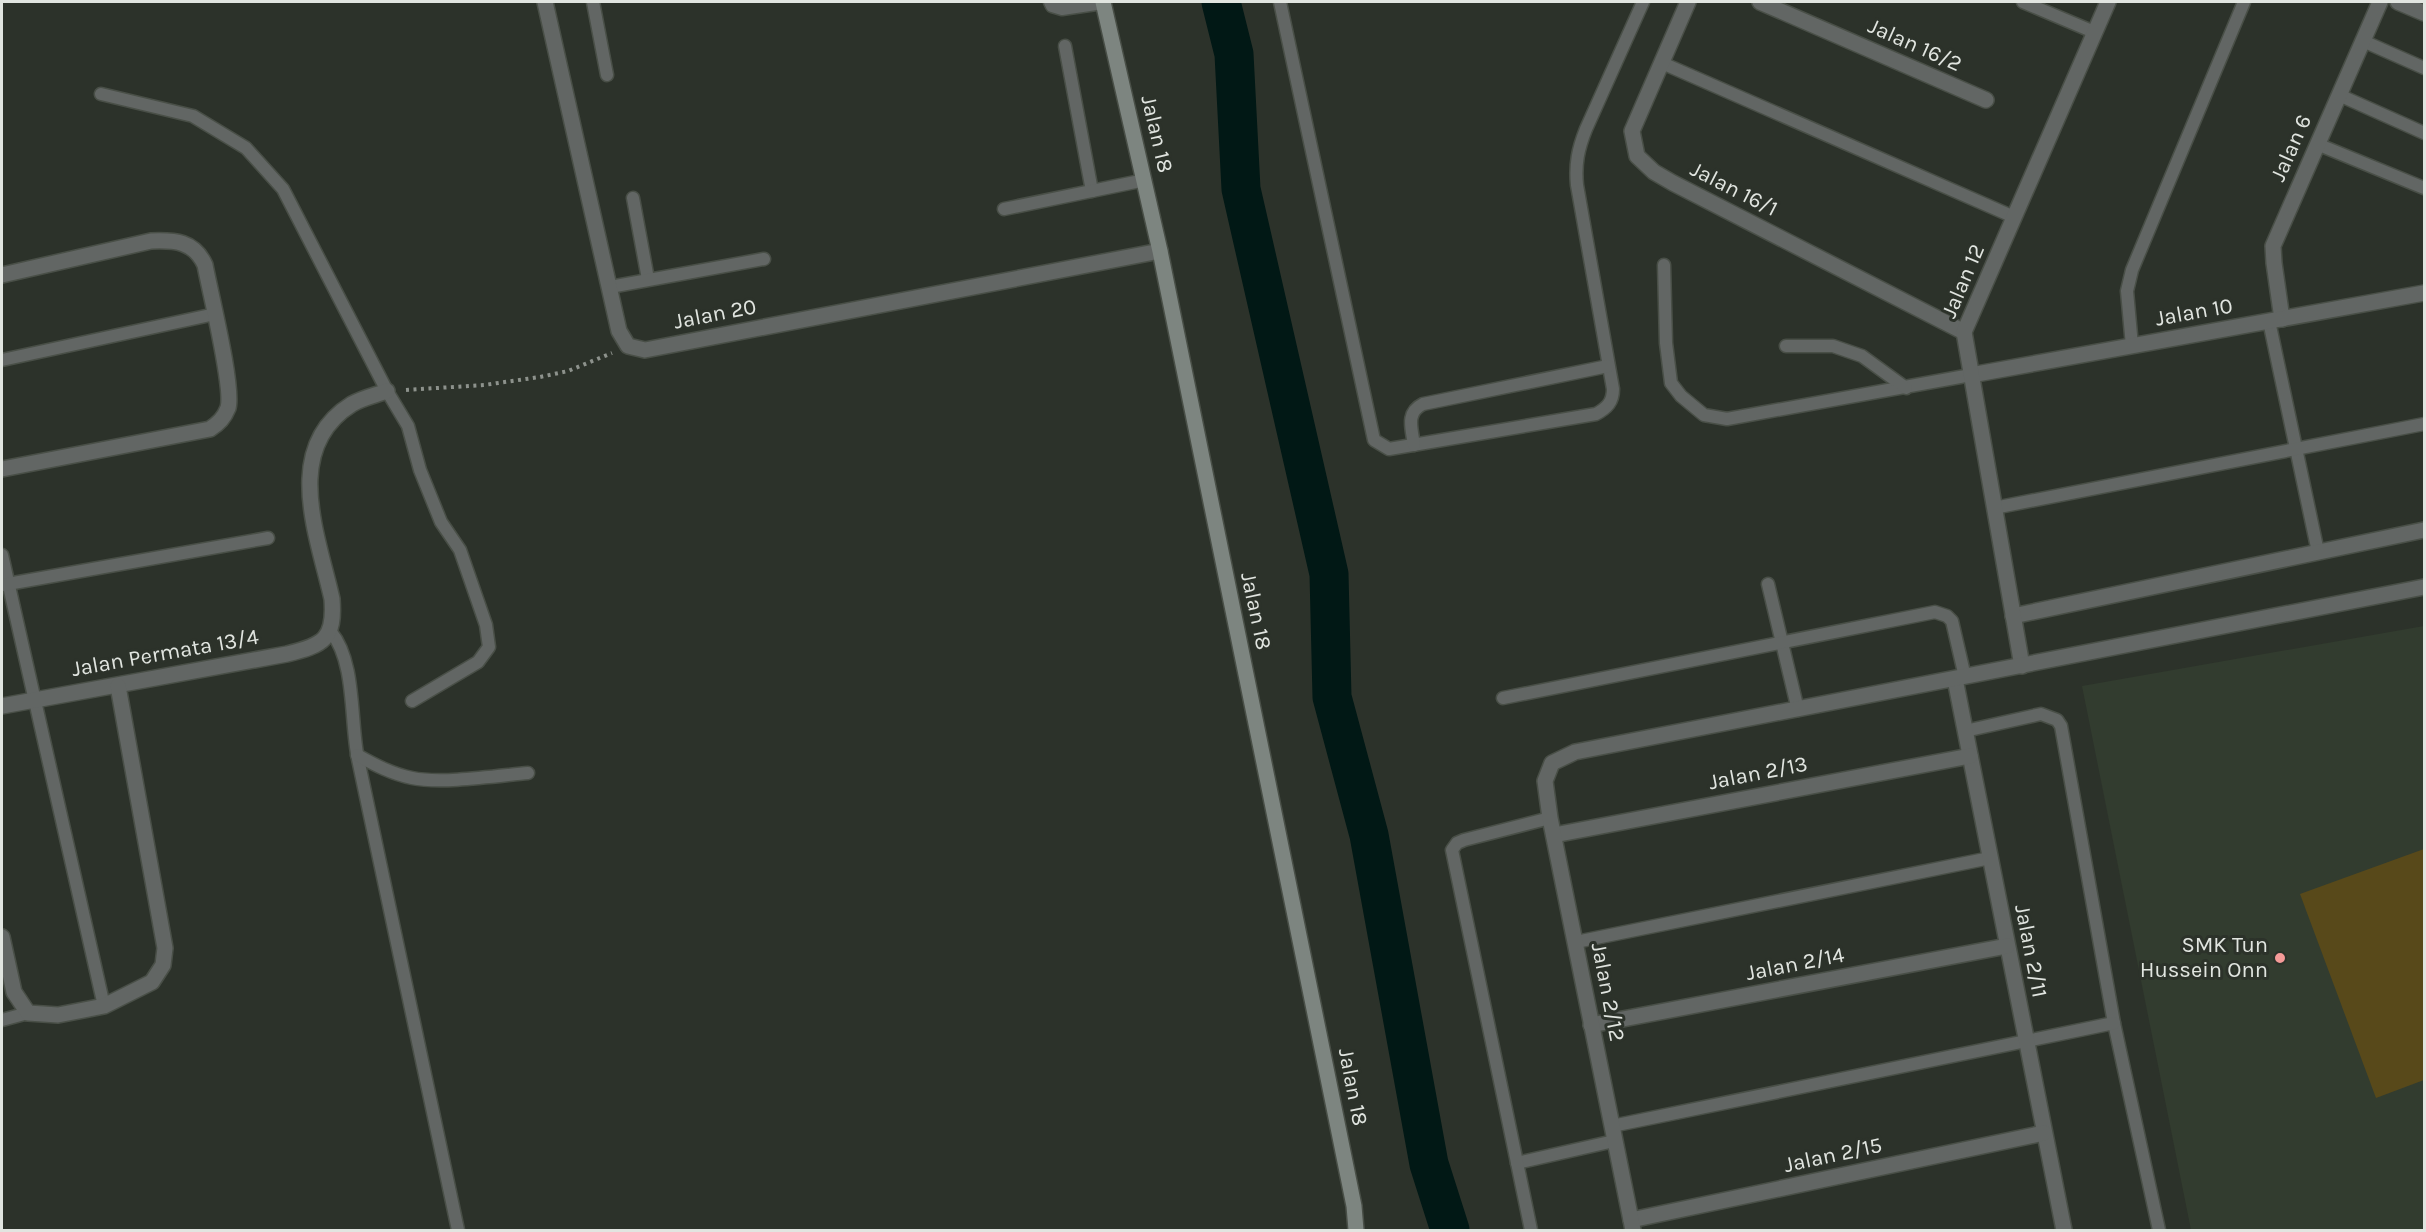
<svg xmlns="http://www.w3.org/2000/svg" width="2426" height="1232" viewBox="0 0 2426 1232" font-family="Karla,sans-serif">
<style>
.built{fill:#323c2f}
.pitch{fill:#58491a}
.lines{fill:none;stroke-linecap:round;stroke-linejoin:round}
.river{stroke:#011815;stroke-width:39}
.lane-casing{stroke:#494f47;stroke-width:15}
.street-casing{stroke:#494f47;stroke-width:18}
.secondary-casing{stroke:#494f47;stroke-width:18}
.path{stroke:#8d928c;stroke-width:4;stroke-dasharray:3 4.5;stroke-linecap:butt}
.lane{stroke:#626664;stroke-width:12}
.street{stroke:#626664;stroke-width:15}
.secondary{stroke:#7d8580;stroke-width:15}
.poi-dot{fill:#f59b98;stroke:#2c322a;stroke-width:2}
.labels{text-anchor:middle;dominant-baseline:central;stroke-width:6;stroke-linejoin:round;paint-order:stroke}
.street-label{font-size:22px;fill:#e1e5e0;stroke:#2c322a}
.poi-label{font-size:22px;fill:#e1e5e0;stroke:#2c322a;text-anchor:end}
</style>
<rect width="100%" height="100%" fill="#2c322a"/>
<polygon class="built" points="2424,626 2424,1230 2191,1230 2082,686"/>
<polygon class="pitch" points="2424,849 2424,1080 2376,1098 2300,894"/>
<g class="lines">
<polyline class="river" points="1221,2 1234,54 1241,189 1329,574 1332,697 1369,835 1429,1164 1450,1230"/>
<g class="lane-casing">
<g id="lane">
<polyline points="593,2 607,75"/>
<polyline points="1050,2 1052,6 1062,9 1103,3"/>
<path d="M1280,2L1374,440L1389,449L1596,414C1607,408 1613,402 1613,389L1577,185C1575,164 1578,149 1586,129L1643,2"/>
<polyline points="2023,2 2094,32"/>
<polyline points="2363,41 2424,68"/>
<polyline points="1065,46 1092,191"/>
<polyline points="1662,63 2014,217"/>
<polyline points="101,94 193,116 246,148 283,189 387,391 408,426 420,470 441,522 460,550 486,625 489,647 478,662 412,701"/>
<polyline points="2339,95 2424,133"/>
<polyline points="2317,144 2424,188"/>
<polyline points="633,198 648,279"/>
<polyline points="1004,209 1145,180"/>
<polyline points="1664,265 1666,343 1671,383 1681,396 1704,415 1727,419 1971,375"/>
<polyline points="610,287 764,259"/>
<polyline points="2269,321 2318,552"/>
<polyline points="1786,346 1833,346 1862,356 1906,388"/>
<polyline points="2132,346 2127,291 2132,270 2244,2"/>
<polyline points="2,360 215,314"/>
<path d="M1414,445C1412,429 1405,413 1423,404L1608,366"/>
<polyline points="1994,508 2424,424"/>
<polyline points="2,555 104,1006"/>
<polyline points="1768,584 1798,710"/>
<polyline points="2,585 268,538"/>
<path d="M331,632C356,662 350,721 358,759C391,916 425,1073 458,1230"/>
<polyline points="1503,698 1935,612 1947,616 1952,621 1965,677"/>
<polyline points="1965,731 2041,714 2057,720 2061,726 2114,1023 2159,1230"/>
<path d="M357,755C375,765 392,774 412,778C442,784 496,776 528,773"/>
<polyline points="1576,942 1990,858"/>
<polyline points="2,1020 28,1013"/>
<polyline points="1612,1126 2114,1023"/>
<polyline points="1517,1163 1614,1141"/>
<polyline points="1531,1230 1452,850 1457,843 1464,840 1550,818"/>
</g>
</g>
<g class="street-casing">
<g id="street">
<polyline points="545,2 619,331 628,346 645,350 1160,251"/>
<polyline points="1688,2 1632,131 1637,156 1654,172 1673,183 1964,332"/>
<polyline points="1760,2 1986,100"/>
<polyline points="2398,2 2424,13"/>
<path d="M2,275L151,241C175,240 194,241 205,265C210,292 234,388 228,408C224,418 219,423 210,429L2,469"/>
<polyline points="2282,319 2274,263 2273,246 2380,2"/>
<polyline points="1971,375 2424,293"/>
<polyline points="2013,616 2424,530"/>
<polyline points="2022,666 1964,332 2108,2"/>
<polyline points="1955,679 2064,1230"/>
<path d="M2,706L287,654C324,645 335,639 332,599C318,536 281,448 352,404C362,398 376,395 387,391"/>
<polyline points="1554,835 1970,756"/>
<polyline points="2,937 14,992 28,1013 58,1015 104,1006 152,982 163,965 165,948 118,686"/>
<polyline points="1591,1025 2007,946"/>
<polyline points="1631,1220 2044,1133"/>
<polyline points="1633,1230 1550,818 1545,781 1552,763 1575,752 2424,587"/>
</g>
</g>
<g class="secondary-casing">
<polyline id="secondary" points="1103,2 1160,251 1354,1206 1356,1230"/>
</g>
<polyline class="path" points="406,390 484,385 540,377 568,371 612,353"/>
<use href="#lane" class="lane"/>
<use href="#street" class="street"/>
<use href="#secondary" class="secondary"/>
</g>
<circle class="poi-dot" cx="2280" cy="958" r="6"/>
<g class="labels">
<g class="street-label">
<text transform="translate(1915 45) rotate(24)">Jalan 16/2</text>
<text transform="translate(1157 134) rotate(77)">Jalan 18</text>
<text transform="translate(2291 148) rotate(-66)">Jalan 6</text>
<text transform="translate(1734 189) rotate(27)">Jalan 16/1</text>
<text transform="translate(1963 281) rotate(-67)">Jalan 12</text>
<text transform="translate(2194 312) rotate(-10)">Jalan 10</text>
<text transform="translate(715 314) rotate(-11)">Jalan 20</text>
<text transform="translate(1256 611) rotate(78)">Jalan 18</text>
<text transform="translate(165 653) rotate(-10)">Jalan Permata 13/4</text>
<text transform="translate(1758 773) rotate(-11)">Jalan 2/13</text>
<text transform="translate(2031 951) rotate(79)">Jalan 2/11</text>
<text transform="translate(1795 964) rotate(-11)">Jalan 2/14</text>
<text transform="translate(1608 992) rotate(79)">Jalan 2/12</text>
<text transform="translate(1353 1087) rotate(79)">Jalan 18</text>
<text transform="translate(1833 1155) rotate(-12)">Jalan 2/15</text>
</g>
<g class="poi-label">
<text x="2268" y="945">SMK Tun<tspan x="2268" dy="25">Hussein Onn</tspan></text>
</g>
</g>
<rect width="2426" height="1232" fill="none" stroke="#e1e5e0" stroke-width="6"/>
</svg>
